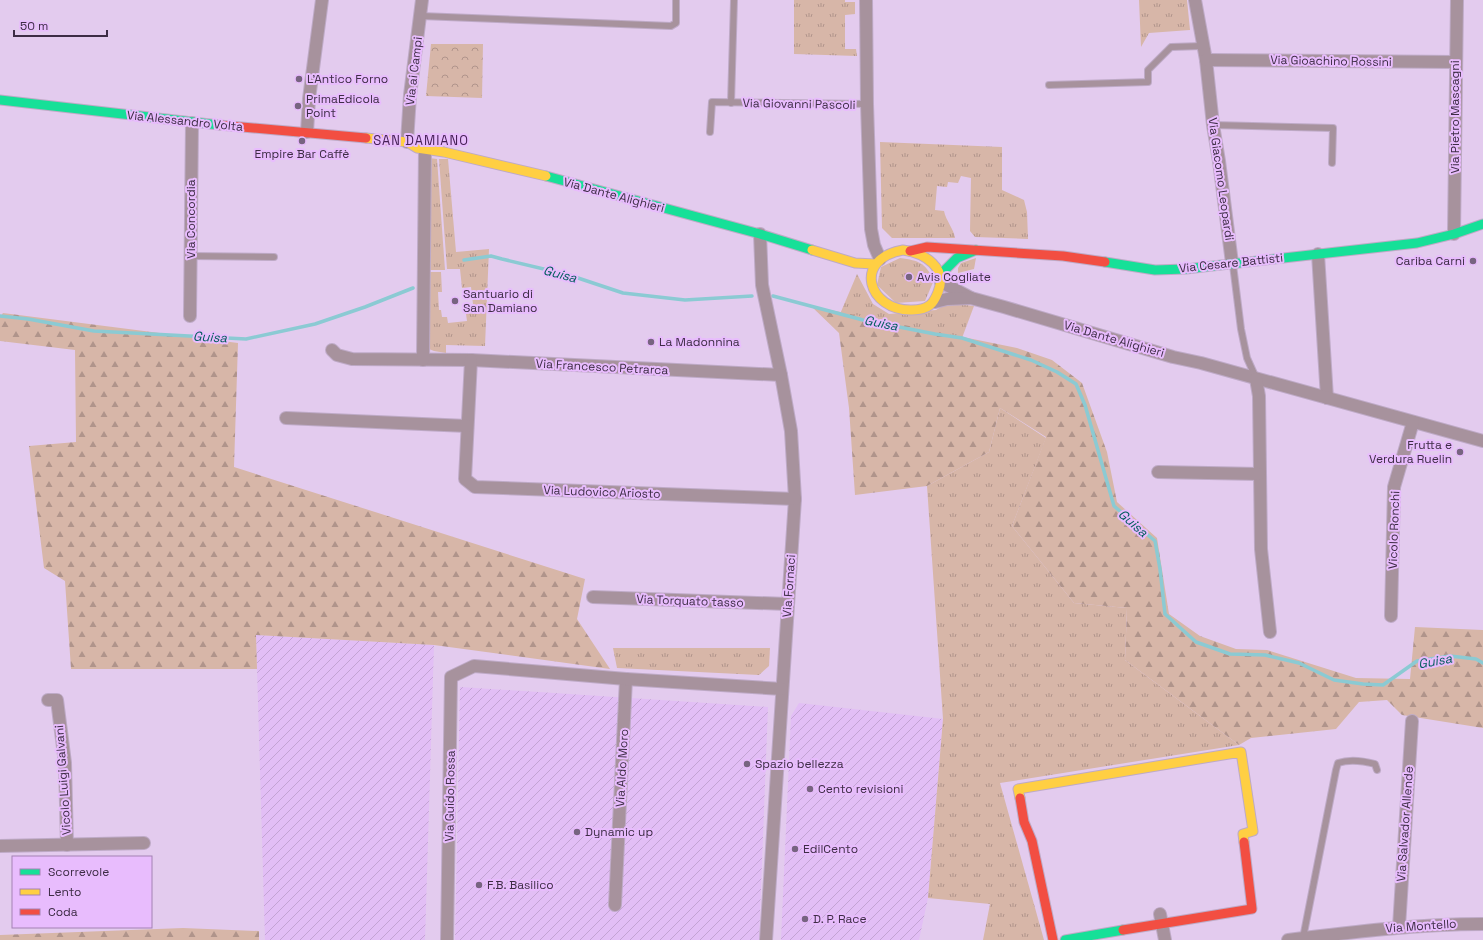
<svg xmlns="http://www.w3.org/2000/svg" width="1483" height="940" viewBox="0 0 1483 940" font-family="'Space Grotesk',sans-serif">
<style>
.industrial{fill:url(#industrial-furrows)}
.grass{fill:url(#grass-tufts)}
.forest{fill:url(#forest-firs)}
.park{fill:url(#park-crowns)}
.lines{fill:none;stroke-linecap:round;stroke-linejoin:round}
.stream{stroke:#8bcad3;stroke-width:3.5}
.lane-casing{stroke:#beaac6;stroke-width:8}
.street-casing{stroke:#beaac6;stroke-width:14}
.fast-casing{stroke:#beaac6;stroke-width:11}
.slow-casing{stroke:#beaac6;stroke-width:11}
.jam-casing{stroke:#beaac6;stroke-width:11}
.lane{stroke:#a7929d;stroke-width:6}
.street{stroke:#a7929d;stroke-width:12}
.fast{stroke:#16e098;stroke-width:9}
.slow{stroke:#ffcf43;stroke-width:9}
.jam{stroke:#f24e42;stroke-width:9}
.poi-dot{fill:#776480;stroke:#e8bcfd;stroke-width:1.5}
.labels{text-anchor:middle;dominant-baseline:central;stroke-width:4;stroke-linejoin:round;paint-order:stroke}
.street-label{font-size:12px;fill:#3d2c45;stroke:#e8bcfd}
.poi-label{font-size:12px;fill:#3d2c45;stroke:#e8bcfd;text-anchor:start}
.neighbourhood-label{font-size:13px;letter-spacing:1px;fill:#462056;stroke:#e8bcfd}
.water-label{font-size:13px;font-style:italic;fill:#005c5c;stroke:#e8bcfd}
</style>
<defs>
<pattern id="industrial-furrows" width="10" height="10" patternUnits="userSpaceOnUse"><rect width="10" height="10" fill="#e2bef5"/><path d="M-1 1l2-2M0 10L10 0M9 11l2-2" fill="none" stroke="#c3a3d3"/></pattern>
<pattern id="grass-tufts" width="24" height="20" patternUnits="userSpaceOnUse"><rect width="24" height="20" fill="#d7b6a8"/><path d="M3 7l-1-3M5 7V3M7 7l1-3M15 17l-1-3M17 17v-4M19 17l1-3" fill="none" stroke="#b0948b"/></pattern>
<pattern id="forest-firs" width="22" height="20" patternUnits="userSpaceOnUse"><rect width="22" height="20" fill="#d7b6a8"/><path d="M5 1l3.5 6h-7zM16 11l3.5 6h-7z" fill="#b0948b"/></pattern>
<pattern id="park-crowns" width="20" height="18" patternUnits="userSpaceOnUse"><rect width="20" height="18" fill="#d7b6a8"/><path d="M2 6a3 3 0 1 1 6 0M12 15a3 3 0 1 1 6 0" fill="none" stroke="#b0948b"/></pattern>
</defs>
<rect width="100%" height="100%" fill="#e3cbee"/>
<g class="industrial">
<polygon points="256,635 434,645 425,940 265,940"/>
<polygon points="460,687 768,707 759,940 455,940"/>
<polygon points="799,703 943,719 928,898 919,940 781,940 791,716"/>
</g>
<g class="grass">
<polygon points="794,0 845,0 845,2 855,2 855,14 845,15 845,49 856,49 857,56 794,54"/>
<polygon points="1139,0 1187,0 1190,30 1149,33 1141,47"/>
<path d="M880,142L1002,147V190L1024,200L1027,212L1028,239L975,237L970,231L971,178L961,176L958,183L948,182L947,187L937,186L935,210L944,211C946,221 954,229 955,238H892L882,228Z"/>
<polygon points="429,158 437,159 445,270 428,270"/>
<polygon points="439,159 448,159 456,252 489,249 485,346 446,345 446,353 434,351 429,349 428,272 441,272 442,292 438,292 439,310 441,310 442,317 447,317 448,323 467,321 466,314 474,313 471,287 462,288 460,269 447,269"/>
<path d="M900,258C920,261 924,262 934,280L925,301L896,303L877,285L881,267Z"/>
<polygon points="976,258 974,269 958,273 958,268 961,263"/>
<polygon points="857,274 873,304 889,314 936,310 944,305 957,304 974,306 962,338 840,314"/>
<polygon points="1000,408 1046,438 1012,526 1074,603 1127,608 1125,660 1239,745 1000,783 1044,940 983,940 990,904 928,898 943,719 927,486 989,452"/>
<polygon points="613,648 770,648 769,666 759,675 617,668"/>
</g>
<g class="forest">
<polygon points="811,306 1017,348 1052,360 1082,383 1107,452 1117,502 1157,538 1169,614 1200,636 1236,649 1267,650 1356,678 1410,679 1415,627 1483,630 1483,728 1402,715 1387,700 1359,702 1336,729 1251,738 1239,745 1125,660 1127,608 1074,603 1012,526 1046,437 1000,408 989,452 927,486 855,495 849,408 839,333"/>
<polygon points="3,313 238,343 234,467 585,579 577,619 610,669 434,645 256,635 257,669 71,669 65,581 44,568 29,446 76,442 75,350 0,341 0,317"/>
<polygon points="183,928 259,931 259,940 0,940 0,935"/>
</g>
<polygon class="park" points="431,44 483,44 482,98 426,96"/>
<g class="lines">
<g class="stream">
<polyline points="464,260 491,256 502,259 569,275 623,293 685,300 752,296"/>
<polyline points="773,296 863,320 935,334 962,338 1031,360 1057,372 1076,384 1085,405 1114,506 1155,541 1160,569 1165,614 1196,642 1230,654 1265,655 1299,663 1334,680 1363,684 1383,685 1417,661 1450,656 1476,659 1483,663"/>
<polyline points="0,316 28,319 94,331 246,339 315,324 365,307 413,288"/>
</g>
<g class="lane-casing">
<g id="lane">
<polyline points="421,16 671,26 676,23 676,0"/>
<polyline points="1049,85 1148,82 1148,70 1171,47 1202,46"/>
<polyline points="731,103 734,0"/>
<polyline points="1213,125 1333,128 1332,163"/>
<polyline points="710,132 712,102 867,104"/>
<polyline points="191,256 274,257"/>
<polyline points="1233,265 1241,329 1247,358 1256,378"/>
<path d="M1303,938L1336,770L1338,763C1349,759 1364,761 1375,764L1377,770"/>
</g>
</g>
<g class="street-casing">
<g id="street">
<polyline points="866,0 867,104 871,229 874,245 880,259"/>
<polyline points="1195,0 1206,60 1213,125 1219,161 1232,263"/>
<polyline points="1206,60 1456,62"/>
<polyline points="307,132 309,99 322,0"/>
<polyline points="407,142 410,95 422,0"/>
<polyline points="760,234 762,285 781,375 791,431 795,499 766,940"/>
<polyline points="1454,234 1457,0"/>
<polyline points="1318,254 1327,398"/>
<polyline points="941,282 971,298 1004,307 1173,357 1201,363 1483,441"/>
<polyline points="935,302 947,299 971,298"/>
<polyline points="190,316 192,123"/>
<polyline points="332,350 337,355 352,359 471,360 781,375"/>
<polyline points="423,360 425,149"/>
<polyline points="471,360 465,479 475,487 795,499"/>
<polyline points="1256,379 1259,396 1261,549 1270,632"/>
<polyline points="286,418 467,426"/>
<polyline points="1158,472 1259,474"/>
<polyline points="593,597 787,604"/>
<polyline points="1391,616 1394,487 1413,422"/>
<polyline points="48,700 57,700 65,763 67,845"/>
<polyline points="0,846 144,843"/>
<polyline points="615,905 626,679"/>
<polyline points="1160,914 1165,940"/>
<polyline points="1399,927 1412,721"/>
<polyline points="447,940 451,677 474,666 626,679 782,689"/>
<path d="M1288,940C1353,932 1418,924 1483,924"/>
</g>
</g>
<g class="fast-casing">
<g id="fast">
<polyline points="0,100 219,125"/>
<polyline points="546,176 760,234 812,250"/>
<polyline points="1105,262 1155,270 1186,269 1417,243 1454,234 1483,224"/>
<polyline points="940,275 957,258 976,250"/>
<polyline points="1065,940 1123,930"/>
</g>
</g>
<g class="slow-casing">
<g id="slow">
<polyline points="366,138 407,142 417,148 444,152 546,176"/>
<polyline points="812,250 855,263 875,264"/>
<path d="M903,250C925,253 948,268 938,292C936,297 934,302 930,305C925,309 918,310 912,310C868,311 852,259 903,250Z"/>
<polyline points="1020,798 1018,789 1241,752 1253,831 1243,834 1244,842"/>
</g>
</g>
<g class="jam-casing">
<g id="jam">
<polyline points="219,125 366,138"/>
<polyline points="910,251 927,247 1063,256 1105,262"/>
<polyline points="1020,798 1024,822 1032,841 1053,940"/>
<polyline points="1123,930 1252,909 1244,842"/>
</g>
</g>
<use href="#lane" class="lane"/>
<use href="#street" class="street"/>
<use href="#fast" class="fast"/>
<use href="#slow" class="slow"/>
<use href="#jam" class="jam"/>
</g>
<g class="poi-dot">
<circle cx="299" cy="79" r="4"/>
<circle cx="298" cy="106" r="4"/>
<circle cx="302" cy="141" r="4"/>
<circle cx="1473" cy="261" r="4"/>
<circle cx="909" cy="277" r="4"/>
<circle cx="455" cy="301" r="4"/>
<circle cx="651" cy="342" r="4"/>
<circle cx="1460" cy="452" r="4"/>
<circle cx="747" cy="764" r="4"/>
<circle cx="810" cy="789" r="4"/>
<circle cx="577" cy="832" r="4"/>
<circle cx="795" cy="849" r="4"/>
<circle cx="479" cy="885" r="4"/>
<circle cx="805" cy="919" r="4"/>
</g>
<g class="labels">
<g class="street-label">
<text transform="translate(1331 61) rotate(1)">Via Gioachino Rossini</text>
<text transform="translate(414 71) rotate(-83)">Via ai Campi</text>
<text transform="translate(799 104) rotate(1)">Via Giovanni Pascoli</text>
<text transform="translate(1455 117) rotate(-90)">Via Pietro Mascagni</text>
<text transform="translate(185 121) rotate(6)">Via Alessandro Volta</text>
<text transform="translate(1221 179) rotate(82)">Via Giacomo Leopardi</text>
<text transform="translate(614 195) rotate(15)">Via Dante Alighieri</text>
<text transform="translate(191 219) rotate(-90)">Via Concordia</text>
<text transform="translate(1231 263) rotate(-6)">Via Cesare Battisti</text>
<text transform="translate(1114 339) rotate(16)">Via Dante Alighieri</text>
<text transform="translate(602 367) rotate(3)">Via Francesco Petrarca</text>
<text transform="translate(602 492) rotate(2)">Via Ludovico Ariosto</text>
<text transform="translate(1394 530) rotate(-88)">Vicolo Ronchi</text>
<text transform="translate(789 586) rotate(-86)">Via Fornaci</text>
<text transform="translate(690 601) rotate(2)">Via Torquato tasso</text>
<text transform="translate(622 768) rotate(-87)">Via Aldo Moro</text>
<text transform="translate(63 780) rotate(-94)">Vicolo Luigi Galvani</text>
<text transform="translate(450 796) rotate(-89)">Via Guido Rossa</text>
<text transform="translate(1405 824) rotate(-86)">Via Salvador Allende</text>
<text transform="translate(1421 926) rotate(-4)">Via Montello</text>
</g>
<g class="poi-label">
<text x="307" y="79">L'Antico Forno</text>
<text x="306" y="99">PrimaEdicola<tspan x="306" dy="14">Point</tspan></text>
<text x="302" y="154" text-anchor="middle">Empire Bar Caffè</text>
<text x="1465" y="261" text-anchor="end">Cariba Carni</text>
<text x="917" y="277">Avis Cogliate</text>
<text x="463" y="294">Santuario di<tspan x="463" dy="14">San Damiano</tspan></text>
<text x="659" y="342">La Madonnina</text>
<text x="1452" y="445" text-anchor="end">Frutta e<tspan x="1452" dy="14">Verdura Ruelin</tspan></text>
<text x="755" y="764">Spazio bellezza</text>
<text x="818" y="789">Cento revisioni</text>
<text x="585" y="832">Dynamic up</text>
<text x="803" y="849">EdilCento</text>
<text x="487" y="885">F.B. Basilico</text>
<text x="813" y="919">D. P. Race</text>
</g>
<g class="neighbourhood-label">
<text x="421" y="140">SAN DAMIANO</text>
</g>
<g class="water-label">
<text transform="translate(560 274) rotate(15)">Guisa</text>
<text transform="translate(881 323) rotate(11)">Guisa</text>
<text transform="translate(210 337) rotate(3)">Guisa</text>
<text transform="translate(1133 523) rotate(41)">Guisa</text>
<text transform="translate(1435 661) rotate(-10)">Guisa</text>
</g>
</g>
<rect x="12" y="856" width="140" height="72" fill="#e8bcfd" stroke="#a482b3"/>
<rect x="20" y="869" width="20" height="6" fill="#16e098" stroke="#a482b3"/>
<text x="48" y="876" font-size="12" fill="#3d2c45">Scorrevole</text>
<rect x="20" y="889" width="20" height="6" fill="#ffcf43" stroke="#a482b3"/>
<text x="48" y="896" font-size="12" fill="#3d2c45">Lento</text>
<rect x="20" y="909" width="20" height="6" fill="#f24e42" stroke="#a482b3"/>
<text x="48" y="916" font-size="12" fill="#3d2c45">Coda</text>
<path d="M14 30v6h93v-6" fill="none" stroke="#3d2c45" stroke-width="2"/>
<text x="20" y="30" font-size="12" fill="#3d2c45" stroke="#e8bcfd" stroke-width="3" paint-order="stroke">50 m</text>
</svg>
